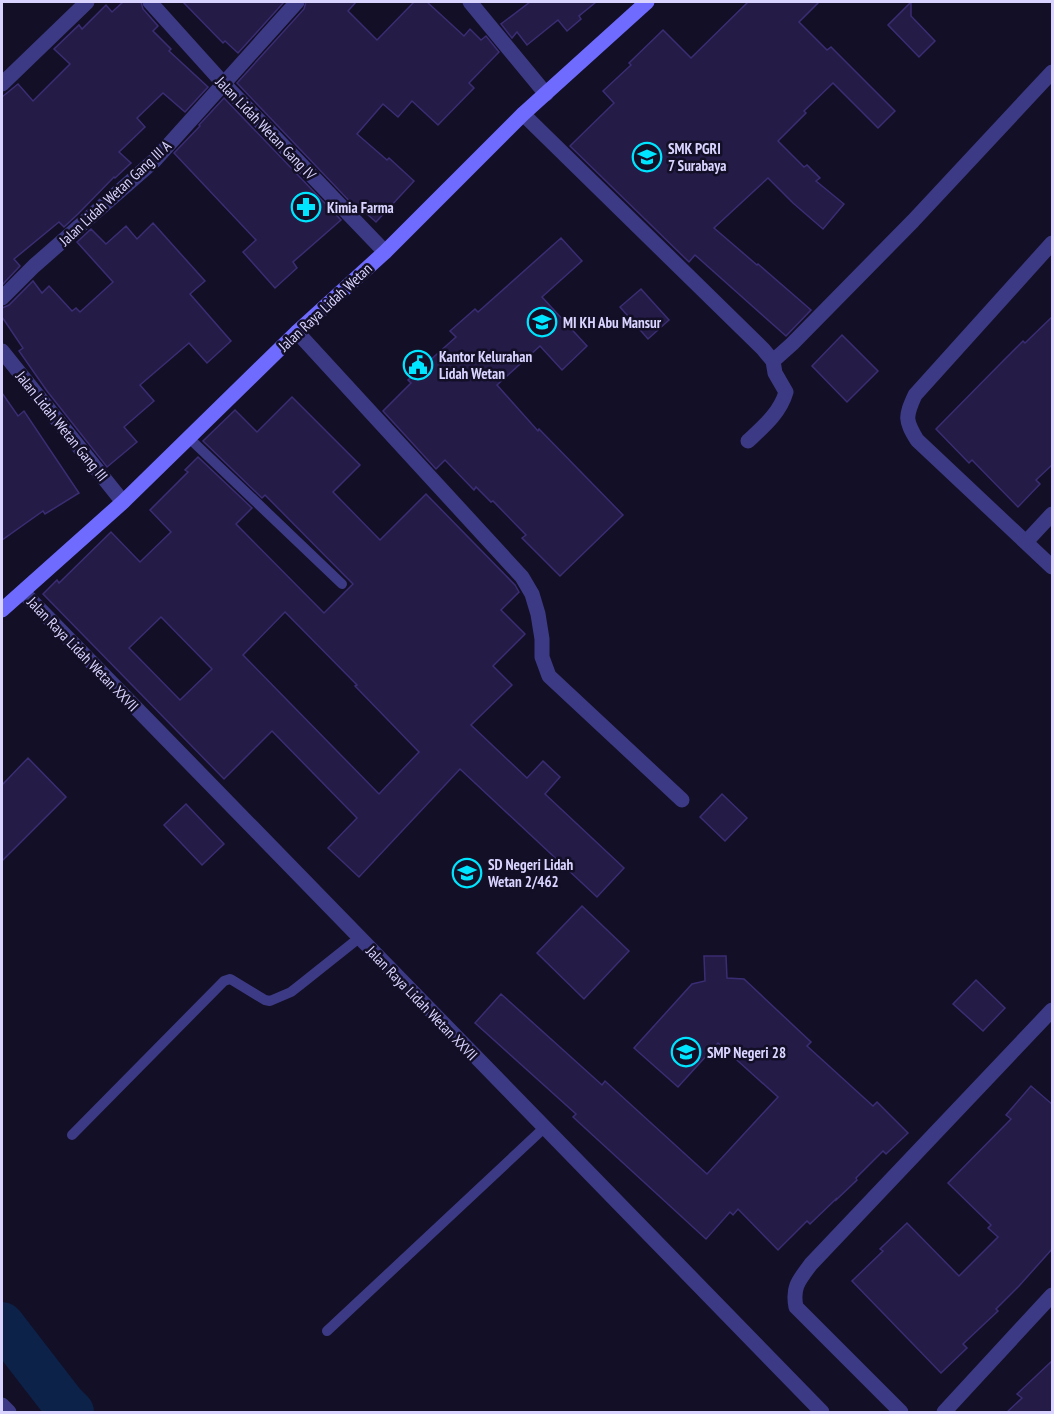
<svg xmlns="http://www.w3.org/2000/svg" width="1054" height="1414" viewBox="0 0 1054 1414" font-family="'PT Sans Narrow',sans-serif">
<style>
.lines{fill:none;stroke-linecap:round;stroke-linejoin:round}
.river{stroke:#0c2248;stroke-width:44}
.building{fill:#241b47;stroke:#3b2d73;stroke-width:1.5;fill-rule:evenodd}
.service{stroke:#3d3a85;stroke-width:10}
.minor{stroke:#3d3a85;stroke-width:15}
.secondary{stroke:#6f6bff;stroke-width:15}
.labels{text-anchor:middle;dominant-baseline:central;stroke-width:5;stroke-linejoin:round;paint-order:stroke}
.street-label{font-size:15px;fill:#d9d4ff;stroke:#130f26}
.poi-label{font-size:15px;font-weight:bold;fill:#d9d4ff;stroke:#130f26;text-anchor:start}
</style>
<rect width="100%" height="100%" fill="#130f26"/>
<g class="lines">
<polyline class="river" points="2,1324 63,1403 72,1412"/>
</g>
<g class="building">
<polygon points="123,2 141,2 143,9 158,26 153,31 171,49 169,51 208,87 185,112 163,93 137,118 145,127 119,152 131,163 115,178 114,177 78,214 64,227 59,222 14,259 20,266 2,285 2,97 18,84 33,101 70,64 54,49 79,25 82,29 106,5 112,12"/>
<polygon points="183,2 284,2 238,53 225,41 223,43"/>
<polygon points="306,2 356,2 348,11 377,40 414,2 427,2 464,36 470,29 481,40 486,36 499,52 469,83 474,88 438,125 412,101 398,117 383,104 357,134 387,160 389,158 414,181 376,222 357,205 355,207 237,83 304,9"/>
<polygon points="530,2 596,2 579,16 581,19 567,31 558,20 527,45 517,32 512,38 501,24"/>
<polygon points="748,2 819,2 799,22 827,50 831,47 895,111 878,128 833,83 804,111 806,113 778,141 804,167 807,165 820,178 816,181 844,204 823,229 793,203 768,178 714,228 757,265 758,264 811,310 786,336 695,255 689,262 570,146 614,103 603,91 631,65 629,63 663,30 691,58"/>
<polygon points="911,2 911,16 935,41 919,57 888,25"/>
<polygon points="224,98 341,220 293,262 297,268 275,288 243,252 256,240 174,153 200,126 199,125"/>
<polygon points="153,223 205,281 190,294 231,341 207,363 189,343 140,385 154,401 124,427 137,442 107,467 47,391 19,351 23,348 2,317 2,308 9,305 33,281 42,293 49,286 72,311 76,308 80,312 113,282 77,242 91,229 106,244 126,226 137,239"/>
<polygon points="561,238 582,261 542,297 587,346 562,370 540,346 497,385 538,431 539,429 623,515 560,576 522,538 526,535 493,501 491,502 476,487 474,490 445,460 436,469 383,411 411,383 408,380 456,337 450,331 475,309 478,312"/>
<polygon points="641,289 669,320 648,339 620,307"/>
<polygon points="1053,316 1053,464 1036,480 1040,484 1018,507 972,460 969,463 936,429 1003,361 1023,341 1025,343"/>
<polygon points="842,335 878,371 847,402 812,366"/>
<polygon points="2,393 18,416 24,411 79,493 45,514 43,511 2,540"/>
<path d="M292,397L360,465L333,492L380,540L426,494L515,585L519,592L501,610L525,634L493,666L512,685L471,725L527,778L543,761L560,777L545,794L624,868L597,897L460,769L359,877L328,848L357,818L272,731L224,779L43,594L57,580L59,583L111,532L140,562L171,532L150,510L188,472L185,470L198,457L252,508L236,524L324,613L353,584L265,495L262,498L203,441L235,410L257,432ZM285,612L357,685L355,686L419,752L379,794L243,655ZM161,617L212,669L180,700L129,648Z"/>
<polygon points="28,758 66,797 2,861 2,785"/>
<polygon points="722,794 747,818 725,841 700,817"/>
<polygon points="186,804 224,844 202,865 164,825"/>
<polygon points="582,906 629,951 584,999 537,953"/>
<polygon points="704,956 726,956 727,978 744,979 811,1042 807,1046 873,1106 877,1102 908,1133 886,1154 883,1151 856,1178 857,1180 836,1200 836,1199 810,1224 807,1221 778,1250 738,1209 733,1215 730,1212 706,1239 573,1117 576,1114 475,1023 501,994 602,1085 605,1081 707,1174 778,1097 718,1043 678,1087 634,1048 692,984 705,981"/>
<polygon points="976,980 1005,1008 983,1031 953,1004"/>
<polygon points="1031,1086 1053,1105 1053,1248 1019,1286 996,1309 998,1311 963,1344 967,1348 941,1373 852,1281 883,1251 880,1249 907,1223 959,1276 998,1237 988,1228 991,1225 948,1183 1011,1119 1006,1115"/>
<polygon points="1053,1360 1053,1413 1006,1413 1022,1398 1017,1394"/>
</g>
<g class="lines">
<g class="service">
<polyline points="189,438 342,584"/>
<polyline points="72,1135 224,981 230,979 232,980 265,1000 270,1001 291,992 300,985 359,938"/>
<polyline points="327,1331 544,1128"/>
</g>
<g class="minor">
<polyline points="150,2 223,83 385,252"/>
<polyline points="470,2 546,94"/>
<polyline points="2,84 87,2"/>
<path d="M523,114L763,349L773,361L775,373L786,392C780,413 763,427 748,441"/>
<path d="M1052,243L915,395C905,417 905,420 917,440L1052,567"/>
<polyline points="2,298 34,266 155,160 297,2"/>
<polyline points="297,332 522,577 532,594 538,614 542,639 542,657 549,676 682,800"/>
<polyline points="2,351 123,502"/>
<polyline points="773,361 792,344 913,221 1052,72"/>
<polyline points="1026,542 1052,514"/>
<polyline points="23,592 822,1412"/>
<polyline points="2,1405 9,1412"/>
<path d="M901,1412L796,1307C792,1287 799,1280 811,1264L1052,1010"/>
<polyline points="944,1412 1052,1295"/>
</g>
<polyline class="secondary" points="2,610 123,502 297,332 385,252 523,114 647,2"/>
</g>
<defs>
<g id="school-ring" transform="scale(1.5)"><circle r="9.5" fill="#130f26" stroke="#00e5ff" stroke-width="1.5"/><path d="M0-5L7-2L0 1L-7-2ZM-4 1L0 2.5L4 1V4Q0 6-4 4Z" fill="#00e5ff"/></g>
<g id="pharmacy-ring" transform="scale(1.5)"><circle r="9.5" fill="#130f26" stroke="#00e5ff" stroke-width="1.5"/><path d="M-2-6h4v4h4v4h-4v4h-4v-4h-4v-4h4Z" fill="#00e5ff"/></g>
<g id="civic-ring" transform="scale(1.5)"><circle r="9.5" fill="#130f26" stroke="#00e5ff" stroke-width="1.5"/><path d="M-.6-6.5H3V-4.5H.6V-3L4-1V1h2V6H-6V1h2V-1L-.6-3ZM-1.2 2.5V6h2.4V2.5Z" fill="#00e5ff"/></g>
</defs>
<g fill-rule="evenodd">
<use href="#school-ring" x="647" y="157"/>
<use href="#pharmacy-ring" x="306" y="207"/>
<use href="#school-ring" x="542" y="322"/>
<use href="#civic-ring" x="418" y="365"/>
<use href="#school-ring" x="467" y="873"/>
<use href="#school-ring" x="686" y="1052"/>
</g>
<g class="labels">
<g class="street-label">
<text transform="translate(266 128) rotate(46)">Jalan Lidah Wetan Gang IV</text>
<text transform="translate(115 193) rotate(-43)">Jalan Lidah Wetan Gang III A</text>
<text transform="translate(325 307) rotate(-43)">Jalan Raya Lidah Wetan</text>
<text transform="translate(62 426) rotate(51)">Jalan Lidah Wetan Gang III</text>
<text transform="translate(83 654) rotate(46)">Jalan Raya Lidah Wetan XXVII</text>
<text transform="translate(422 1003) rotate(46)">Jalan Raya Lidah Wetan XXVII</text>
</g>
<g class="poi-label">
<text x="668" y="148">SMK PGRI<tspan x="668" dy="17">7 Surabaya</tspan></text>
<text x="327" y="207">Kimia Farma</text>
<text x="563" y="322">MI KH Abu Mansur</text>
<text x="439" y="356">Kantor Kelurahan<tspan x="439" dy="17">Lidah Wetan</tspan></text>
<text x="488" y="864">SD Negeri Lidah<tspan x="488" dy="17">Wetan 2/462</tspan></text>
<text x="707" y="1052">SMP Negeri 28</text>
</g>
</g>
<rect width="1054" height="1414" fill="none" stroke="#d9d4ff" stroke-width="6"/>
</svg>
